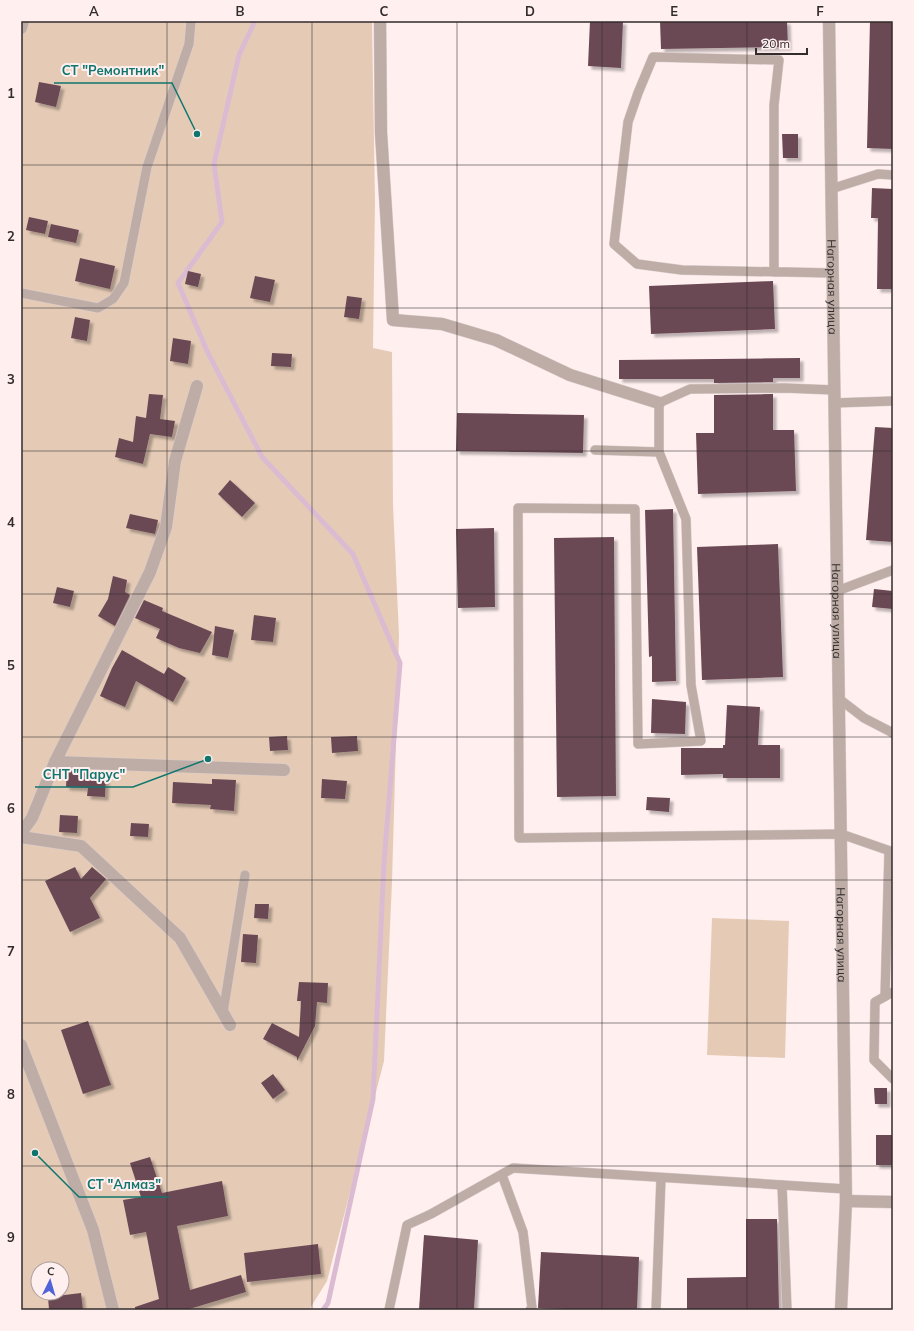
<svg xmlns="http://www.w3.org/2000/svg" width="914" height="1331" viewBox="0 0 914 1331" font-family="Mulish,sans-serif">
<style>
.green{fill:#e5cbb6;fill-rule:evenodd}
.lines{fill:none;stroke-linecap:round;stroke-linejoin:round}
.stream{stroke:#dbbbd2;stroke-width:5}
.building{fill:#6b4955;filter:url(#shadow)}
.lane-casing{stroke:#dacccc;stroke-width:10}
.street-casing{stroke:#dacccc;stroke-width:13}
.lane{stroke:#beada7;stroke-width:9}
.street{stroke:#beada7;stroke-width:12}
.grid{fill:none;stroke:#322c2c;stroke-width:1;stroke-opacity:0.55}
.labels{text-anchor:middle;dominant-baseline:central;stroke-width:4;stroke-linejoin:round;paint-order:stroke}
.street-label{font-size:12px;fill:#322c2c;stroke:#ffefef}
.leader{fill:none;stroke:#0f766e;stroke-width:1.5}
.callout-dot{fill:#0f766e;stroke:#ffefef;stroke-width:1.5}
.callout-label{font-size:13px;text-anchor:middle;font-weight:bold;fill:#0f766e;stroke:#ffefef;stroke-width:4;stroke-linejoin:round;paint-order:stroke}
.neatline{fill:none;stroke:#322c2c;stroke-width:1.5}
.grid-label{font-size:13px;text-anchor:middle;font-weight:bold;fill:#322c2c}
</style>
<defs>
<filter id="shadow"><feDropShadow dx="3.5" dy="3.5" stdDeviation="1" flood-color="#0004"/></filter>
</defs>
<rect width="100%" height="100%" fill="#ffefef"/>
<g class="green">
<path d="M21,21H372L375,201L373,348L392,352L393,505L399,635L392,882L384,1061L327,1281L309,1310H21ZM38,1269H62V1293H38Z"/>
<polygon points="712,918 789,921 785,1058 707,1055"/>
</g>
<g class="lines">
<polyline class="stream" points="255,21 239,55 214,164 222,222 178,283 207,351 262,457 353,554 400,663 384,863 373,1099 328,1303 323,1310"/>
</g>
<g class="building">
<polygon points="590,21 623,21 621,68 588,66"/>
<polygon points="660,21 787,21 788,47 661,49"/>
<polygon points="870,21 893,21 893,149 867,148"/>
<polygon points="39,82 61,86 56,107 35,102"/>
<polygon points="782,134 798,134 798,158 783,158"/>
<polygon points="872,188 893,189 893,289 877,289 878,218 871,218"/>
<polygon points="29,217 48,221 45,234 26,230"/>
<polygon points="51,224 79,230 76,243 48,237"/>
<polygon points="80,258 115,266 110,289 75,281"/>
<polygon points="188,271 201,274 198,287 185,284"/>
<polygon points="255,276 275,280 270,302 250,298"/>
<polygon points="773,281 775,329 651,334 649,286"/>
<polygon points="347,296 362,298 359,319 344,317"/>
<polygon points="75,317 90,320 87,341 71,338"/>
<polygon points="173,338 191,341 188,364 170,361"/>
<polygon points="272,353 292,354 291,367 271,366"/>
<polygon points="800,358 800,378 773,378 773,382 714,383 714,379 619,379 619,360"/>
<polygon points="149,394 163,395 160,419 175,421 172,437 150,434 143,464 115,457 119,438 133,442 136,416 146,418"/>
<polygon points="773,394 773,430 794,430 796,491 698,494 696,433 714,433 714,395"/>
<polygon points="457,413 584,415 583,453 456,451"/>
<polygon points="875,427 893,428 893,542 866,540"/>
<polygon points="230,480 255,503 242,517 218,494"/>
<polygon points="673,509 676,681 652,682 652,656 649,657 645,510"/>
<polygon points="130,514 158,520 155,534 126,528"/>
<polygon points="494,528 495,607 458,608 456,529"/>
<polygon points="614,537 616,796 557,797 554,538"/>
<polygon points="778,544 783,677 702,680 697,547"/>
<polygon points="113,576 127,580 125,592 130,595 115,626 98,616 108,599"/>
<polygon points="57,587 74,591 70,607 53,603"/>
<polygon points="874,589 893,591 893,609 872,607"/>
<polygon points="144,600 163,608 162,611 212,632 200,653 179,648 156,638 160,629 135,618"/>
<polygon points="254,615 276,618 273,642 251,640"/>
<polygon points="215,626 234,630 228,658 212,655"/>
<polygon points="122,650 164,674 168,667 186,678 173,702 136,681 125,707 100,696 112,668"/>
<polygon points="652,699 686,702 685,734 651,733"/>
<polygon points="727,705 760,707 758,745 780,745 780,778 723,778 723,774 681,775 681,748 723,748 723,745 725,745"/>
<polygon points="287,736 288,750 270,751 269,737"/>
<polygon points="357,736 358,751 332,753 331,737"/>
<polygon points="67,770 85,771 85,774 106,775 105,797 87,796 88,788 66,787"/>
<polygon points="212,779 236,780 234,811 210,809 211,805 172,803 173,782 212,784"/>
<polygon points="322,779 347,781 345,799 321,798"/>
<polygon points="647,797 670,798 669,812 646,810"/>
<polygon points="60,815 78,816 77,833 59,832"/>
<polygon points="131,823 149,824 148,837 130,836"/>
<polygon points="75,867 81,879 92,867 106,879 90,898 100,918 70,932 45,881"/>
<polygon points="255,904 269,904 268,919 254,918"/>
<polygon points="243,934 258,935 256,963 241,962"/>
<polygon points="299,982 328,983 327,1003 317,1002 315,1026 297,1061 297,1057 263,1039 272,1023 299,1037 301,1001 297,1001"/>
<polygon points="88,1021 111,1085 83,1094 61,1030"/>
<polygon points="273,1074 285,1090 273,1099 261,1083"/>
<polygon points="874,1088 887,1088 887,1104 875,1104"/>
<rect x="876" y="1135" width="17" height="30"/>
<polygon points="150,1157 162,1193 222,1181 228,1216 177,1226 190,1290 241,1275 246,1292 186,1310 135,1310 135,1307 159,1299 146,1232 130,1235 123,1200 141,1197 130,1163"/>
<polygon points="746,1219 777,1219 779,1310 687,1310 687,1278 746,1277"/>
<polygon points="424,1235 478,1240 474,1310 419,1310"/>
<polygon points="318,1244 321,1274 247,1282 244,1253"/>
<polygon points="541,1252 639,1257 637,1310 593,1310 538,1308"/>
<polygon points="81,1293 83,1310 49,1310 48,1297"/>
</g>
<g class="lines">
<g class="lane-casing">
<g id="lane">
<polyline points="831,189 878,174 893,175"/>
<polyline points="774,272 774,105 779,60 653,57 638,93 628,122 614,244 637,264 682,270 832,273"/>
<polyline points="21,293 98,308 113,299 124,283 147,167 189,44 191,21"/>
<polyline points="834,403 893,401"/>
<polyline points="595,450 659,452 686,519 691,685 701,741 638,744 635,509 518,508 519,838 841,834 893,852"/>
<polyline points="659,452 659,403 690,389 784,388 834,390"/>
<polyline points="837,591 893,570"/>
<polyline points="838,698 864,718 893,733"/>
<polyline points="893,992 875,1002 874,1060 893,1079"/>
<polyline points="885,996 889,851"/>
<polyline points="223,1013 245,875"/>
<polyline points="502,1175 523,1232 532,1308 530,1310"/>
<polyline points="782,1185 787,1310"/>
<polyline points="389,1310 407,1225 431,1214 513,1168 846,1189"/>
<polyline points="656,1310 661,1178"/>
</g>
</g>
<g class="street-casing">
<g id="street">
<polyline points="380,21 381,133 393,320 442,324 496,340 570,375 659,403"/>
<path id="s1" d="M829,21L846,1201L841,1310"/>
<polyline points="21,28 23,21"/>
<polyline points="55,762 284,770"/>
<polyline points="21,833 32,818 55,762 150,572 166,527 175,461 197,386"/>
<polyline points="21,837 81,846 180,938 230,1025"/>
<polyline points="21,1045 93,1230 113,1310"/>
<polyline points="846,1201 893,1202"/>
</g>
</g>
<use href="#lane" class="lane"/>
<use href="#street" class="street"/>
</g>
<path class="grid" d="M167,21V1310M312,21V1310M457,21V1310M602,21V1310M747,21V1310M21,165H893M21,308H893M21,451H893M21,594H893M21,737H893M21,880H893M21,1023H893M21,1166H893"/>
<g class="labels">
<g class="street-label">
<text stroke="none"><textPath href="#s1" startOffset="266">Нагорная улица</textPath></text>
<text stroke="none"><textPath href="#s1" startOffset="590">Нагорная улица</textPath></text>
<text stroke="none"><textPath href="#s1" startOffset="914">Нагорная улица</textPath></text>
</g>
</g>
<path class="leader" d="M197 134L172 83H54M208 759L133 787H35M35 1153L79 1197H169"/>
<g class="callout-dot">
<circle cx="197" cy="134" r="4"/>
<circle cx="208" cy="759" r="4"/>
<circle cx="35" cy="1153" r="4"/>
</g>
<g class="callout-label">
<text x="113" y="75">СТ "Ремонтник"</text>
<text x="84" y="779">СНТ "Парус"</text>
<text x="124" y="1189">СТ "Алмаз"</text>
</g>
<rect width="914" height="1331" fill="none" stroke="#ffefef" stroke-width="44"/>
<g transform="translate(50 1281) rotate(5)"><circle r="19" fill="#ffefef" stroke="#ada1a1"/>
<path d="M0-3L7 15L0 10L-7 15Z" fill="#5064d9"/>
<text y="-6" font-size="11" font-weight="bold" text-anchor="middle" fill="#322c2c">С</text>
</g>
<path d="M756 48v6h51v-6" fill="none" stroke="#322c2c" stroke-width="2"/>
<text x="762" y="48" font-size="12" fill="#322c2c" stroke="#ffefef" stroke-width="3" paint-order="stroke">20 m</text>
<rect x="22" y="22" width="870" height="1287" class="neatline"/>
<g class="grid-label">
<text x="94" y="16">A</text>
<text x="240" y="16">B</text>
<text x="384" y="16">C</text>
<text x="530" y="16">D</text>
<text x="674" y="16">E</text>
<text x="820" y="16">F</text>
<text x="11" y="98">1</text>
<text x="11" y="241">2</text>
<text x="11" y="384">3</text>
<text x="11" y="527">4</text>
<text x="11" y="670">5</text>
<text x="11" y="813">6</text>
<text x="11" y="956">7</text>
<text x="11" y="1099">8</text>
<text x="11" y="1242">9</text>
</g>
</svg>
